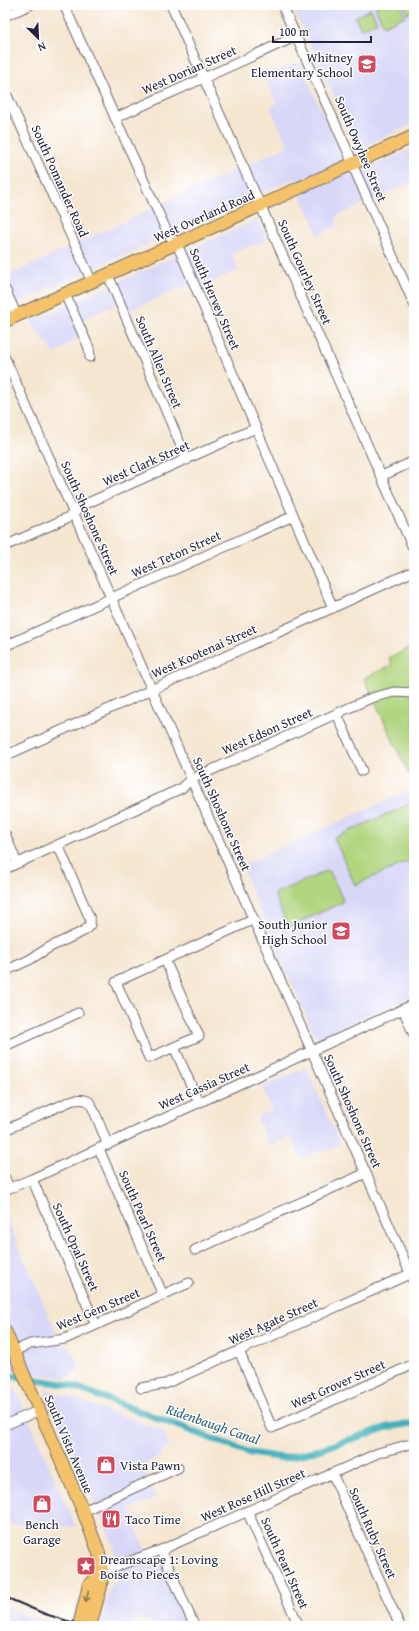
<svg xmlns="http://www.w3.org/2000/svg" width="419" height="1631" viewBox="0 0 419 1631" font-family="'Gentium Book Plus',serif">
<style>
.built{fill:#d8d7f8}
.green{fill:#b0d57f;stroke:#697c5d}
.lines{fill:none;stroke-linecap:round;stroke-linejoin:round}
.canal{stroke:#42b1bd;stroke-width:7}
.minor-casing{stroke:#6c676f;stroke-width:11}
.major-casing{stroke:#6c676f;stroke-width:14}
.minor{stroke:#fff;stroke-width:9}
.major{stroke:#f4c26a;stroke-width:12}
.rail{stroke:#22223b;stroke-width:2}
.oneway{stroke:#8b7252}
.labels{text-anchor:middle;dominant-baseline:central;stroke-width:3;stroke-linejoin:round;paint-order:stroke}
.poi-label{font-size:13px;fill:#22223b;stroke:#fff;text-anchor:start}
.street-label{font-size:13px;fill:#22223b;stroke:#fff}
.water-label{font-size:14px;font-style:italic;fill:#306276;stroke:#fff}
</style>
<rect width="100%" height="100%" fill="#fff"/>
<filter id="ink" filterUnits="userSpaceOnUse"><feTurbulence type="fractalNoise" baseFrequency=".025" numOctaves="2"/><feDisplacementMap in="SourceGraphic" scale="8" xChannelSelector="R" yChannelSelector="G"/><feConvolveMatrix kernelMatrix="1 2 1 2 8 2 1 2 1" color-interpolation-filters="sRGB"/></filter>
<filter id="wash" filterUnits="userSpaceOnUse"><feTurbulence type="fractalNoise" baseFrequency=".012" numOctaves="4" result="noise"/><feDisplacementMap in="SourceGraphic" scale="16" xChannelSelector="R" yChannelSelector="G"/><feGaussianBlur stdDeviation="0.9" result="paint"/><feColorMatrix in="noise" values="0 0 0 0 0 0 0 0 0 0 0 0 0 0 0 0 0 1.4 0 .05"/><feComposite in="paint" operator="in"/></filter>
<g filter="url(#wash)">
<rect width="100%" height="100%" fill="#f5e6d0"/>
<g class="built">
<polygon points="292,5 414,5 414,123 360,148 357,147"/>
<polygon points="299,61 351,176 414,148 414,181 335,217 338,226 318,235 294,178 5,309 5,277 288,146 270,107 277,104 265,77"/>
<polygon points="258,219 267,240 232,254 238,270 201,287 198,280 129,311 124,301 81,320 86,332 55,354 30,322"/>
<polygon points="414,788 414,995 321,1036 314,1035 241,866"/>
<polygon points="306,1067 340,1144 321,1153 319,1150 301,1159 291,1137 269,1146 257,1117 272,1110 262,1087"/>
<polygon points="5,1215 62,1346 69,1345 80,1370 64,1378 5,1369"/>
<polygon points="5,1387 15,1388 76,1527 5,1524 5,1503 10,1485 5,1446"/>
<polygon points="44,1388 164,1431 169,1448 161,1452 162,1455 142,1465 156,1498 129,1510 151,1563 160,1560 190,1626 165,1626 139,1619 127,1626 114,1626 101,1624 110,1588 116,1581 114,1546"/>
<polygon points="5,1607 33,1618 64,1626 5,1626"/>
</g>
<g class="green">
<polygon points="381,5 400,5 405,16 384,26 375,7"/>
<polygon points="403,5 414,5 414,11 407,14"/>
<polygon points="371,9 377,22 361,29 355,17"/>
<polygon points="414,646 414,785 364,678 392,665 389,658"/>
<polygon points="414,802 414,859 355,885 334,838"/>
<polygon points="327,871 330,872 343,900 341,903 291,926 287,924 275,897 276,893"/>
</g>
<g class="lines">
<polyline class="canal" points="5,1375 70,1385 250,1453 284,1458 318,1450 388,1427 414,1423"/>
</g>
</g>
<g filter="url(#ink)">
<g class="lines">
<g class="minor-casing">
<g id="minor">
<polyline points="64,5 168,234 177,244 333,608"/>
<polyline points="171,5 414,550"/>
<polyline points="282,5 349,154 352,164 414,304"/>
<polyline points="5,16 30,5"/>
<polyline points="5,91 92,282"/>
<polyline points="115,118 297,36"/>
<polyline points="108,275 187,460"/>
<polyline points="5,289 17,316"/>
<polyline points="65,294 89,348 90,357"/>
<polyline points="5,358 414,1282"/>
<polyline points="382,476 414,461"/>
<polyline points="5,546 69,517 81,506 256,428"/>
<polyline points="5,646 293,516"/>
<polyline points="337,714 362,771"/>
<polyline points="5,756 414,571"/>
<polyline points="5,834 17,863"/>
<polyline points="5,869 182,788 192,779 371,698 394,692 414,693"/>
<polyline points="165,960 199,1036 149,1058 116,982 248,922 254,919"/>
<polyline points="5,971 29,960 50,947 84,931 90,925 90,919 58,845"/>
<polyline points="403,1009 414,1035"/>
<polyline points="5,1046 78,1013"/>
<polyline points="174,1047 199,1103"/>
<path d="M5,1130L73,1100C78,1100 85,1098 89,1102C95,1109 103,1135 108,1145"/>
<polyline points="99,1149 163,1295"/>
<polyline points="5,1178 9,1188"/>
<polyline points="32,1179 96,1325"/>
<polyline points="5,1190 32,1179 414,1004"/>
<polyline points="195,1250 366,1173"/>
<polyline points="14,1351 30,1344 65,1339 189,1283"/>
<polyline points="239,1351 272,1428 414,1364"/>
<polyline points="141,1388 165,1384 414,1272"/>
<polyline points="5,1425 40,1410"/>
<polyline points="332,1473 400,1626"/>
<polyline points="83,1511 178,1468"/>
<polyline points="247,1511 299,1626"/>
<polyline points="161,1550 194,1625"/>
<polyline points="102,1570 117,1566 161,1550 378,1453 414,1443"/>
</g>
</g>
<g class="major-casing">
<g id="major">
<polyline points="5,321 414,136"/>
<polyline points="5,1331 83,1511 99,1553 102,1570 101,1586 90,1626"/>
<polyline points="79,1626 89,1585 102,1570"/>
</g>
</g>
<use href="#minor" class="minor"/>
<use href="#major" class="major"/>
<polyline class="rail" points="5,1597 45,1614 84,1626"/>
</g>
<defs><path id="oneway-shaft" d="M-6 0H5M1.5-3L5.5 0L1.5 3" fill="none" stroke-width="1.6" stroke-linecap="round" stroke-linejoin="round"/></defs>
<use class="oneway" href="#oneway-shaft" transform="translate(87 1596) rotate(104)"/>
</g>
<defs>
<g id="school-square" transform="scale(1)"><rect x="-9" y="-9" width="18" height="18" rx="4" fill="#d1495b" stroke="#fff"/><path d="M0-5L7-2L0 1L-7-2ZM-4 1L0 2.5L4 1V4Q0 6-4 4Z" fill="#fff"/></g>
<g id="shop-square" transform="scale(1)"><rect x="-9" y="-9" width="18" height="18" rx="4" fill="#d1495b" stroke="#fff"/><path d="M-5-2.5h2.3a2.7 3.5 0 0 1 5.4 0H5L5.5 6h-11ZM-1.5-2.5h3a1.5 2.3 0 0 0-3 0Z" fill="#fff"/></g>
<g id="restaurant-square" transform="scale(1)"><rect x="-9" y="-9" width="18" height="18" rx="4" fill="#d1495b" stroke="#fff"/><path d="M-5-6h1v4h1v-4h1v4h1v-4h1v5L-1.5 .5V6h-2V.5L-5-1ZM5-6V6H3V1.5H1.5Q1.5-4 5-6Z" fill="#fff"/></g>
<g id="sight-square" transform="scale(1)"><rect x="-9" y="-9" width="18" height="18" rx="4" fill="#d1495b" stroke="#fff"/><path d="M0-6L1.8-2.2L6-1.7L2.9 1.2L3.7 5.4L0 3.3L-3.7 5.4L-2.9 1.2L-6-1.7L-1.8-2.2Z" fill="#fff"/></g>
</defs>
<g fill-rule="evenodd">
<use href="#school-square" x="367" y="64"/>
<use href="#school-square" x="341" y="931"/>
<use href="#shop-square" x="106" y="1465"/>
<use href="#shop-square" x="42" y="1504"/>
<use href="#restaurant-square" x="111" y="1519"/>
<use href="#sight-square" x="86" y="1566"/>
</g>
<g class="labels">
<g class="poi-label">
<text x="353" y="57" text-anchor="end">Whitney<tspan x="353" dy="15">Elementary School</tspan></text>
<text x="327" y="924" text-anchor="end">South Junior<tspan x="327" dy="15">High School</tspan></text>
<text x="120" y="1465">Vista Pawn</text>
<text x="125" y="1519">Taco Time</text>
<text x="42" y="1524" text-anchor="middle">Bench<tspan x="42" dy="15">Garage</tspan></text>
<text x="100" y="1559">Dreamscape 1: Loving<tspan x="100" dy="15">Boise to Pieces</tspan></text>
</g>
<g class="street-label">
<text transform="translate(189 70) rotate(-24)">West Dorian Street</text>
<text transform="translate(361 149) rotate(67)">South Owyhee Street</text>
<text transform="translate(60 181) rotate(66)">South Pomander Road</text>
<text transform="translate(204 216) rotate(-24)">West Overland Road</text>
<text transform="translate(305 272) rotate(66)">South Gourley Street</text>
<text transform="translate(215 299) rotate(67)">South Hervey Street</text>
<text transform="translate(159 362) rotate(67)">South Allen Street</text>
<text transform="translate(146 463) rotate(-24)">West Clark Street</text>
<text transform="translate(90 518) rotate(66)">South Shoshone Street</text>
<text transform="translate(176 554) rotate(-24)">West Teton Street</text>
<text transform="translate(204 651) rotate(-24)">West Kootenai Street</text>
<text transform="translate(267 731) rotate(-24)">West Edson Street</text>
<text transform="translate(222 814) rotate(66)">South Shoshone Street</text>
<text transform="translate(204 1086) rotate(-24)">West Cassia Street</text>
<text transform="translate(353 1111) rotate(66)">South Shoshone Street</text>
<text transform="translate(143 1216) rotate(66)">South Pearl Street</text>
<text transform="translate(76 1247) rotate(66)">South Opal Street</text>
<text transform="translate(98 1309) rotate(-23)">West Gem Street</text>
<text transform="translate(273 1321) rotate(-24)">West Agate Street</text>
<text transform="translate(338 1384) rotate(-24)">West Grover Street</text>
<text transform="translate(69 1444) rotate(67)">South Vista Avenue</text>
<text transform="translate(253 1495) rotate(-24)">West Rose Hill Street</text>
<text transform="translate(373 1533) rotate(66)">South Ruby Street</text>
<text transform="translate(285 1563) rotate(66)">South Pearl Street</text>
</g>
<g class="water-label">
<text transform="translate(213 1424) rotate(19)">Ridenbaugh Canal</text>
</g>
</g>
<rect width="419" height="1631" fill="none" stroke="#fff" stroke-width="20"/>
<g transform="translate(38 38) rotate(156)" stroke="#ffffff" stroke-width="3" paint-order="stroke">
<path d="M0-3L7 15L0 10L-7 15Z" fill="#22223b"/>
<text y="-6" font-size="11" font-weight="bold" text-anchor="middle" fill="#22223b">N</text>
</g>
<path d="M273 36v6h98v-6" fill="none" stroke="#22223b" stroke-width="2"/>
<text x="279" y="36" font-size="12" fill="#22223b" stroke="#ffffff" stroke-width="3" paint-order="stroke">100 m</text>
</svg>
